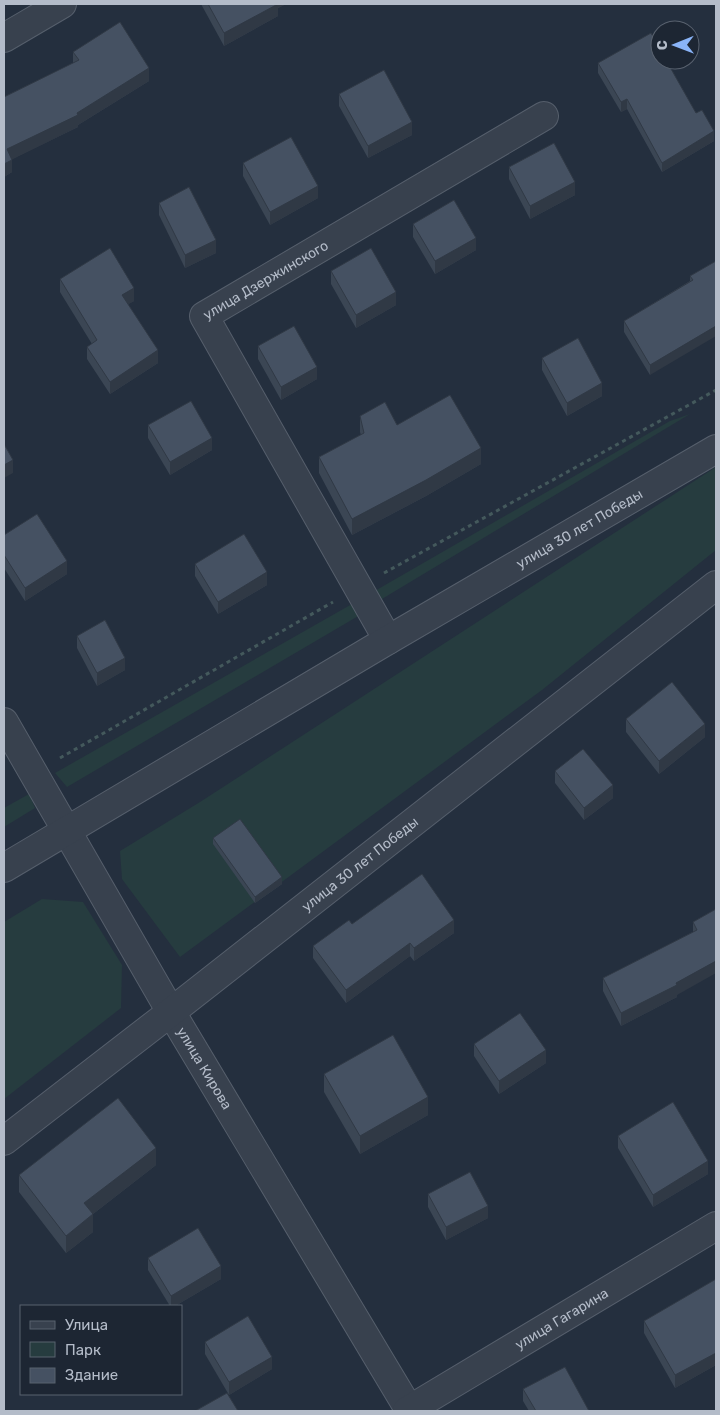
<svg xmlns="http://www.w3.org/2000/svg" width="720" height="1415" viewBox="0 0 720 1415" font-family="Rubik,sans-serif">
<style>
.green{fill:#263c3f}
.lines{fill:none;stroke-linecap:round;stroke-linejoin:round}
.minor-casing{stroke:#565f6c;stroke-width:30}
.path{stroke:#44595c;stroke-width:3;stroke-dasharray:4 4;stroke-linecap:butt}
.minor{stroke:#38414e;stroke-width:28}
.wall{fill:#3b4654}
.shaded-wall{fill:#303945}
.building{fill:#455162;stroke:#303945}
.labels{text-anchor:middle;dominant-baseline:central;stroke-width:4.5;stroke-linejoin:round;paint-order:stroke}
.street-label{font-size:14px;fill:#b4bcc9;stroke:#1d2633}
</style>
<rect width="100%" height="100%" fill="#242f3e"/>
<g class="green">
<polygon points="690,414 377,602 373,592 670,421"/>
<polygon points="716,467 716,550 542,690 180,957 122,879 120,851 200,802"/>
<polygon points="352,604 360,615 67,787 55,773"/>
<polygon points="29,794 35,808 4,827 4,808"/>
<polygon points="42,899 83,902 122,965 121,1008 4,1099 4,922"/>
</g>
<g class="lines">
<g class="minor-casing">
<g id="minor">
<polyline points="4,38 62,4"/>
<path id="s1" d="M388,640L204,316L544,116"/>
<path id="s2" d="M4,722L171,1012L410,1411"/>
<path id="s3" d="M4,868L388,640L716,449"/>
<path id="s4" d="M4,1141L171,1012L716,585"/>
<path id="s5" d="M407,1411L716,1226"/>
</g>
</g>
<g class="path">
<polyline points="384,573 716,390"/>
<polyline points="60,758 333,602"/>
</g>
<use href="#minor" class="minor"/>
</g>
<g class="wall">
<polygon points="201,4 286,4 278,8 278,16 224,46"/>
<polygon points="73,52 149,81 78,125 78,127 12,159 12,172 4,177 4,97 73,63"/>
<polygon points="598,63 714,141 662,172 627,109 621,112 598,73"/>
<polygon points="339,94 412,135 368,158 339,106"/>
<polygon points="243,163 318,198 270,225 243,176"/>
<polygon points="509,167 575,195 530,219 509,179"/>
<polygon points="159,203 216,253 185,268 159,215"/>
<polygon points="413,224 476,250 435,274 413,237"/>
<polygon points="716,261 650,375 624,332 624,321 690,281 690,276"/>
<polygon points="331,271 396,305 356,328 331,284"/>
<polygon points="60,279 134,301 128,304 158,363 110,394 87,359 87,347 92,344 60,292"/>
<polygon points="258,346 317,379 281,400 258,359"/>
<polygon points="542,358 602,396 567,416 542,370"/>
<polygon points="360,416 397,425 481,464 426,496 352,535 319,473 319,457 361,435 360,432"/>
<polygon points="148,425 212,450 170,475 148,438"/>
<polygon points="4,535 67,574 25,601 4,568"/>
<polygon points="195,564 267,585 218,614 195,576"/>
<polygon points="77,636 125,670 97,686 77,648"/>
<polygon points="626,719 705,737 659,774 626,732"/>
<polygon points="555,771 613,798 584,820 555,783"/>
<polygon points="213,838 282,884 255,903 213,844"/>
<polygon points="716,909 677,995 677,997 621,1026 603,991 603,978 693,932 693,922"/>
<polygon points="352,924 454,933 414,961 410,956 346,1003 313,958 313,946"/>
<polygon points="474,1044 546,1063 499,1094 474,1056"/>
<polygon points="324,1074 428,1115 360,1154 324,1092"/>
<polygon points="618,1136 708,1174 653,1207 618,1148"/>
<polygon points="156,1165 93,1214 93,1232 66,1253 19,1192 19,1175"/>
<polygon points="428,1194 488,1218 446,1240 428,1207"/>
<polygon points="148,1258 221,1279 175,1306 170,1306 148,1270"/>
<polygon points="715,1272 716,1272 716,1365 675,1388 644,1333 644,1321 715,1280"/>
<polygon points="205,1342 272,1369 229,1395 205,1354"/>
<polygon points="523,1389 589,1411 529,1411 523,1401"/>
</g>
<g class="shaded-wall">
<polygon points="275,4 286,4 278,8 278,16 224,46 224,33"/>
<polygon points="149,68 149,81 78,125 78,127 7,162 7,149 77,113"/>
<polygon points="627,99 627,109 621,112 621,102"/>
<polygon points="412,122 412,135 368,158 368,146"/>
<polygon points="714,131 714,141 662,172 662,163"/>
<polygon points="12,160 12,172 4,177 4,164"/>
<polygon points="575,182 575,195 530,219 530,206"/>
<polygon points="318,186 318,198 270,225 270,212"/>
<polygon points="476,238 476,250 435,274 435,261"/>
<polygon points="216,240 216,253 185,268 185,255"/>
<polygon points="134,288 134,301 122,308 122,295"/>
<polygon points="396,292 396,305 356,328 356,315"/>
<polygon points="716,326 716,336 650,375 650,365"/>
<polygon points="158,350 158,363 110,394 110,382"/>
<polygon points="317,367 317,379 281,400 281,387"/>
<polygon points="602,383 602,396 567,416 567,403"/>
<polygon points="212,438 212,450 170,475 170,462"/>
<polygon points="481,448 481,464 426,496 352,535 352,519"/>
<polygon points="13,460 13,473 4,478 4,465"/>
<polygon points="67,561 67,574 25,601 25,588"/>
<polygon points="267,572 267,585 218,614 218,602"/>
<polygon points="125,658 125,670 97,686 97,673"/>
<polygon points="705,724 705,737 659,774 659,761"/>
<polygon points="613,785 613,798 584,820 584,808"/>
<polygon points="282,877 282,884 255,903 255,897"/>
<polygon points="454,920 454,933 414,961 414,948"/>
<polygon points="410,943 410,956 346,1003 346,990"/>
<polygon points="716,961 716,973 677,995 677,997 621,1026 621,1013"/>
<polygon points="546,1050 546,1063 499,1094 499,1081"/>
<polygon points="428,1097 428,1115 360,1154 360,1136"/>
<polygon points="156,1148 156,1165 84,1221 84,1203"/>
<polygon points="708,1161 708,1174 653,1207 653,1195"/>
<polygon points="488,1206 488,1218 446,1240 446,1227"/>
<polygon points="93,1214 93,1232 66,1253 66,1236"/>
<polygon points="221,1266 221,1279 175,1306 171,1306 171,1296"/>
<polygon points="716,1353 716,1365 675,1388 675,1375"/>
<polygon points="272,1357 272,1369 229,1395 229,1382"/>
</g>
<g class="building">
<polygon points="208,4 278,4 224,33"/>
<polygon points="120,22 149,68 77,113 78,115 7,149 12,160 4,164 4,97 79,60 73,52"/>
<polygon points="651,33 660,49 660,60 666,60 696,113 702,110 714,131 662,163 627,99 621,102 598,63"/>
<polygon points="384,70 412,122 368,146 339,94"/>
<polygon points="291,137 318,186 270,212 243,163"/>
<polygon points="554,143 575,182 530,206 509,167"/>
<polygon points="189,187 216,240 185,255 159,203"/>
<polygon points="454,200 476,238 435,261 413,224"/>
<polygon points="110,248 134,288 122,295 158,350 110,382 87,347 97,340 60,279"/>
<polygon points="371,248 396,292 356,315 331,271"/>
<polygon points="716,261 716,326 650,365 624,321 693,280 690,276"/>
<polygon points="294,326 317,367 281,387 258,346"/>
<polygon points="578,338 602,383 567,403 542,358"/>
<polygon points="450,395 481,448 426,480 352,519 319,457 364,433 360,416 385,402 397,425"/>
<polygon points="191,401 212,438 170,462 148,425"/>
<polygon points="4,444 13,460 4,465"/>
<polygon points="37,514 67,561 25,588 4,555 4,535"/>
<polygon points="244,534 267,572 218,602 195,564"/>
<polygon points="105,620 125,658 97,673 77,636"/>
<polygon points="672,682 705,724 659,761 626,719"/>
<polygon points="583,749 613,785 584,808 555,771"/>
<polygon points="240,819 282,877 255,897 213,838"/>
<polygon points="422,874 454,920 414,948 410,943 346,990 313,946 349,920 352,924"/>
<polygon points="716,909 716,961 676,983 677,985 621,1013 603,978 697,930 693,922"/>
<polygon points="520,1013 546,1050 499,1081 474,1044"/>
<polygon points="393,1035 428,1097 360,1136 324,1074"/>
<polygon points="118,1098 156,1148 84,1203 93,1214 66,1236 19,1175"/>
<polygon points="673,1102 708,1161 653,1195 618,1136"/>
<polygon points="470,1172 488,1206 446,1227 428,1194"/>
<polygon points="198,1228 221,1266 171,1296 148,1258"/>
<polygon points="716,1279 716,1353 675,1375 644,1321"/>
<polygon points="248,1316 272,1357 229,1382 205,1342"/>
<polygon points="565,1367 589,1411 536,1411 523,1389"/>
<polygon points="227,1393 238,1411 195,1411"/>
</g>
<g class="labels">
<g class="street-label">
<text stroke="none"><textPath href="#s1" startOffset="444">улица Дзержинского</textPath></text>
<text stroke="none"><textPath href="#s3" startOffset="668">улица 30 лет Победы</textPath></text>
<text stroke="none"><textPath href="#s4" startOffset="451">улица 30 лет Победы</textPath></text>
<text stroke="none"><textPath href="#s2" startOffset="400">улица Кирова</textPath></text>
<text stroke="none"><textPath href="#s5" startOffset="180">улица Гагарина</textPath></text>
</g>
</g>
<rect width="720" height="1415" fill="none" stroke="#b4bcc9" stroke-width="10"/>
<rect x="20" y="1305" width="162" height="90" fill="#1d2633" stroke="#59626f"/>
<rect x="30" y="1321" width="25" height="8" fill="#38414e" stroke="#59626f"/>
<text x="65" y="1330" font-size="15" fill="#b4bcc9">Улица</text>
<rect x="30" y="1342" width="25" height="15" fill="#263c3f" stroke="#59626f"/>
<text x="65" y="1355" font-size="15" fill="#b4bcc9">Парк</text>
<rect x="30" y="1368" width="25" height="15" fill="#455162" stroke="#59626f"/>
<text x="65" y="1380" font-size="15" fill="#b4bcc9">Здание</text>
<g transform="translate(675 45) rotate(269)"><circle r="24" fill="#1d2633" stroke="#59626f"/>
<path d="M0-4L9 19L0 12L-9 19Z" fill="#8ab4f8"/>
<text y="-8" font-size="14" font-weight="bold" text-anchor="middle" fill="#b4bcc9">С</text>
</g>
</svg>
